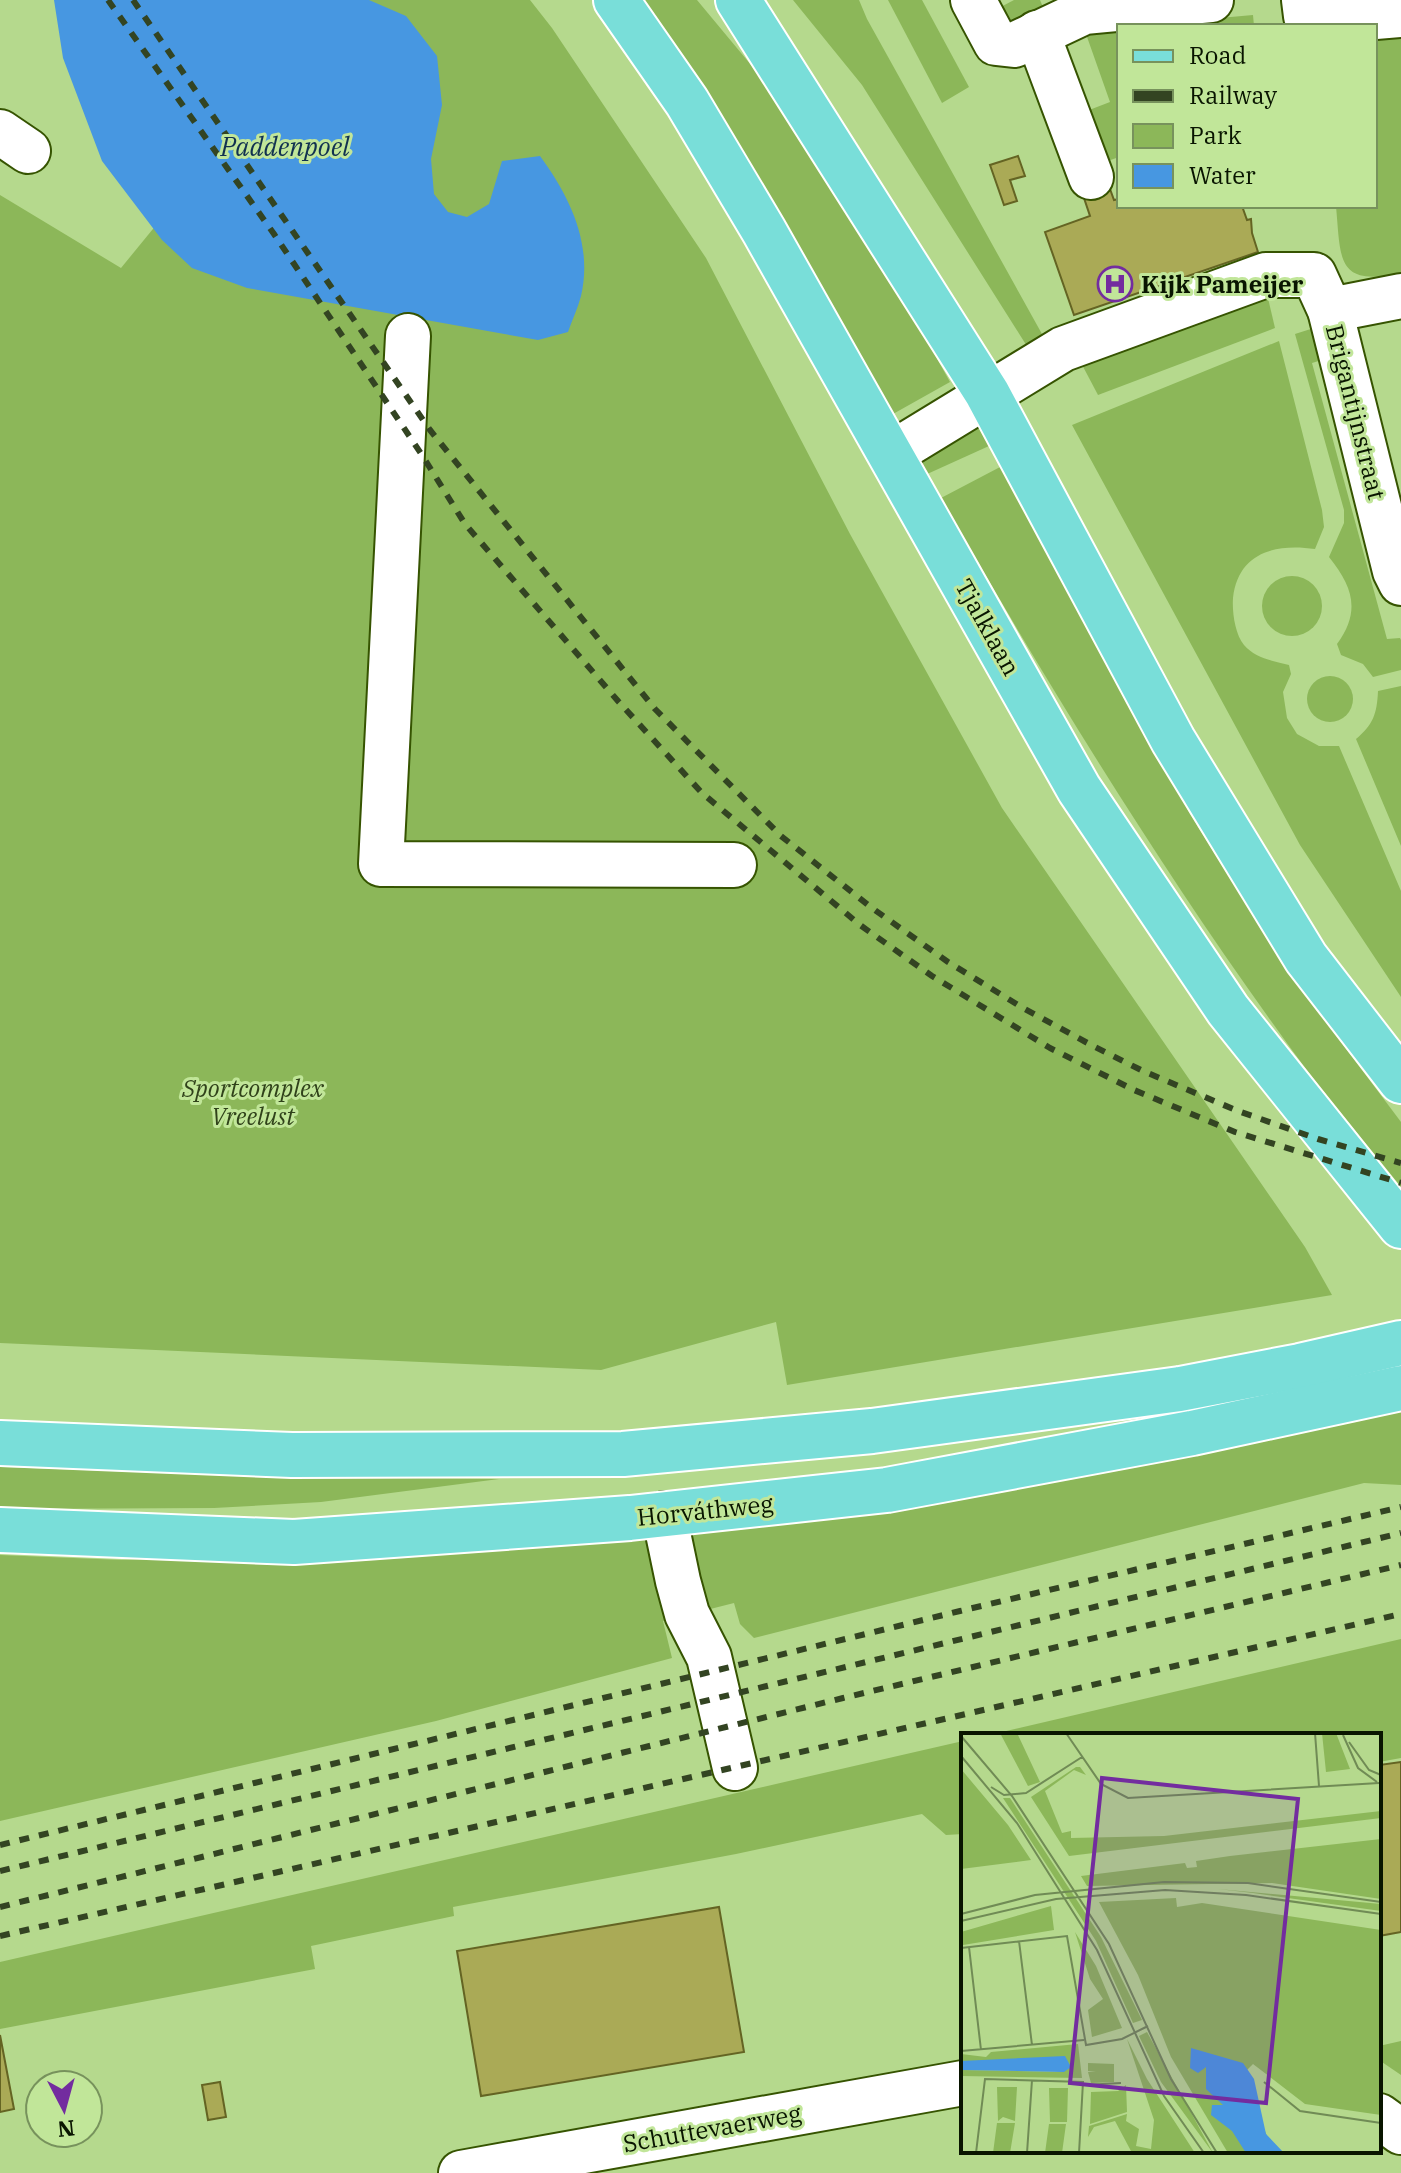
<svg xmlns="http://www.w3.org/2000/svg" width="1401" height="2173" viewBox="0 0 1401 2173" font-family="'IBM Plex Serif',serif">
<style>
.green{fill:#8cb759}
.water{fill:#4797e1}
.building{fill:#aaaa56;stroke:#646423;stroke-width:2}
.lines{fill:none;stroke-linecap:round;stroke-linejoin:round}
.minor-casing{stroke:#365401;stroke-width:48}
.major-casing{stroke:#fff;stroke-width:48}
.minor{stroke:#fff;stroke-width:44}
.major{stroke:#79ded9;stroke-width:44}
.rail{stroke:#342;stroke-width:6;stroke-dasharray:10 10;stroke-linecap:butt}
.labels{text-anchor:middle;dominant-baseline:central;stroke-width:6;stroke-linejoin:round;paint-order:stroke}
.poi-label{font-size:24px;font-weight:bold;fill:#091500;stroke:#c1e699;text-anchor:start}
.street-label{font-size:24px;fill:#091500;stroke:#c1e699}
.park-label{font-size:24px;font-style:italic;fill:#30421a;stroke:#c1e699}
.water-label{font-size:26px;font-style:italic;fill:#113150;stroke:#c1e699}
.inset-road{fill:none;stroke:#708b55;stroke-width:2}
.view{fill:#732c9f;fill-opacity:0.15;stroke:#732c9f;stroke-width:4}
.inset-edge{fill:none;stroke:#091500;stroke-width:4}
</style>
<rect width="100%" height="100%" fill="#b5d98d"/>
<g class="green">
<polygon points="92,0 530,0 552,28 706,258 850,534 1002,808 1305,1247 1332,1295 787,1385 776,1322 601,1370 0,1343 0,195 121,268 193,180"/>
<polygon points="641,0 697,0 756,71 860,220 950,382 893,414 780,215"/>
<polygon points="793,0 859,0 867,19 1047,343 1030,351 862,85"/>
<polygon points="888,0 922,0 969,87 942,103"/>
<polygon points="1014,0 1040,0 1045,12 1015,26 1002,22 995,10"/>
<polygon points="1253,15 1254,26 1131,26"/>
<polygon points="1119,27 1119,157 1102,163 1084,112 1110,102 1086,34"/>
<path d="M1401,36V273C1336,287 1341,260 1336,206H1375V38Z"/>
<polygon points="1267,294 1275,328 1098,395 1079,359"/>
<path d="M1317,327L1325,359L1312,363L1387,639L1400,638L1401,640V670L1373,677L1363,664L1341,655L1337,644C1361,611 1353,587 1329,557L1344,523V510L1295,334Z"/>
<path d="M1279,341L1322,510L1324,527L1315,549C1275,543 1238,553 1233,598C1232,612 1235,634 1244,645C1255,658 1273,661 1289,665L1291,674L1283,692L1287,718L1297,734L1319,746H1339L1401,891V997L1300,845L1072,425Z"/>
<polygon points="979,427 989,446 925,475 917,459"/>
<path d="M1002,466L1190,814L1251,912L1323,1018L1401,1122V1187C1365,1142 1326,1097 1292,1050C1163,873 1049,687 941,498Z"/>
<circle cx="1292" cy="606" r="30"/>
<circle cx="1330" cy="699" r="23"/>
<path d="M1401,686V846L1356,739C1373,725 1377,714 1378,691Z"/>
<polygon points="1401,1407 1401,1485 1364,1483 754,1638 740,1624 734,1603 663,1621 672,1658 436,1721 0,1821 0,1555 122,1560 274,1554"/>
<polygon points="0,1467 251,1476 499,1479 321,1502 214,1508 0,1509"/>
<polygon points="1401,1639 1401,1758 1379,1762 1379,1735 989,1735"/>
<polygon points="963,1741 963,1834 946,1835 922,1814 736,1854 453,1907 454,1916 311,1946 315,1969 0,2029 0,1962"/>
<polygon points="1401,2041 1401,2075 1379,2060 1379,2046"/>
</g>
<path class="water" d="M54,0H369L406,16L437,56L442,105L431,159L434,194L448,212L467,217L489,204L502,161L540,156C570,197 593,244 581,296C578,308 572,320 568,332L538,340L247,288L192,268L162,240L102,161L63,58Z"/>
<g class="building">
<polygon points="1018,156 1025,176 1010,180 1017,201 1004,205 990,165"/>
<polygon points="1110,189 1114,200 1119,199 1119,206 1242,206 1247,220 1251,219 1252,233 1258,252 1074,315 1045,232 1090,216 1084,198"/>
<polygon points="1401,1762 1401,1932 1379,1936 1379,1765"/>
<polygon points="719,1907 744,2052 481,2096 457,1951"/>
<polygon points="0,2035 14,2109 0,2112"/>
<polygon points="220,2082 226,2117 208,2120 202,2085"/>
</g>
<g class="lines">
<g class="minor-casing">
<g id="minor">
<polyline points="973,0 996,43 1014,45 1084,12 1211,0"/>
<polyline points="1304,0 1306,16 1340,20 1401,15"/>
<polyline points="1037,33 1091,177"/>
<polyline points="0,132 28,151"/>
<polyline points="1330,310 1401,296"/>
<polyline points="408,336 381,864 734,865"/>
<polyline points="891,454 1063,349 1266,275 1314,275 1330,310 1395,571 1401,583"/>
<polyline points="664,1514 678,1581 687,1614 709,1657 735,1768"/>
<polyline points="1379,2116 1401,2132"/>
<polyline points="461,2173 963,2083"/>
</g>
</g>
<g class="major-casing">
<g id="major">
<polyline points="616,0 687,102 764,231 1079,789 1228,1010 1401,1226"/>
<polyline points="738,0 987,393 1173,740 1306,958 1401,1081"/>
<polyline points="0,1443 292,1455 623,1454 872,1431 1180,1389 1300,1366 1401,1343"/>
<polyline points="0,1530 294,1542 630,1518 887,1490 1192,1433 1401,1388"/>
</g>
</g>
<use href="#minor" class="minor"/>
<use href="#major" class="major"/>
<g class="rail">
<polyline points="108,0 274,234 422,455 465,524 618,701 702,793 860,925 932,976 1050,1048 1134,1090 1235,1132 1401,1183"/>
<polyline points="133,0 430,430 655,709 781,836 872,908 948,962 1023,1008 1093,1046 1143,1071 1238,1111 1318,1139 1401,1163"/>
<polyline points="0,1845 960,1611 1401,1507"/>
<polyline points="0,1871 1401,1533"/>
<polyline points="0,1907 843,1698 1401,1565"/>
<polyline points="0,1936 1401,1614"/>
</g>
</g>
<defs>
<g id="hospital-ring" transform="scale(1.8)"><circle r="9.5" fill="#c1e699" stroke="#732c9f" stroke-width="1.5"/><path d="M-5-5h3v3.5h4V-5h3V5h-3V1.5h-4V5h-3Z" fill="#732c9f"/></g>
</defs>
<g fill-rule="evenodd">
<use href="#hospital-ring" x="1115" y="284"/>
</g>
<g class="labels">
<g class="poi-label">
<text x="1141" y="284">Kijk Pameijer</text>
</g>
<g class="street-label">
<text transform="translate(1356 412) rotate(76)">Brigantijnstraat</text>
<text transform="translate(988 627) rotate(61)">Tjalklaan</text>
<text transform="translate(705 1510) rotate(-6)">Horváthweg</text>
<text transform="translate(712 2128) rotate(-10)">Schuttevaerweg</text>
</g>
<g class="park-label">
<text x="253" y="1088">Sportcomplex<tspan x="253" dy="28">Vreelust</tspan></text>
</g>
<g class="water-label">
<text x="285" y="146">Paddenpoel</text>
</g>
</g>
<g transform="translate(961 1733)">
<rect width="420" height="420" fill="#b5d98d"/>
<path d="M39,0L57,2L79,49L67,53ZM361,0H375L389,36L365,39ZM115,34H119L125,42L113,37L84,58L101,100L110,98V105L203,103L420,78V85L108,123L70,64ZM0,36L47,92L70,127L0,136ZM42,65H49L140,204L181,287L172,290L135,208ZM420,106V166L311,150L126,153L120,143L224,130L226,135L236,134L235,128L269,123ZM257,156L420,171V178L292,160ZM215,165L216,174L241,170L420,197V382L344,371L292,331L281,342L313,420H267L210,324L177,242L138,169ZM90,173L93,197L2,212L0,199ZM114,199L135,233L161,295L131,304L127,277L142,266L129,246ZM186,299L252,420L200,349L178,303ZM166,306L186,346L234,420L170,418L154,388L133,394L127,404L128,393L166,381L165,388L178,396L175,413L190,416L193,387ZM117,311L121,345L0,343V337L103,339L0,328V321L25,324L30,319ZM127,330L153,331V349L130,350L127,339L135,338H127ZM165,352L166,379L129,391L130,359L157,358ZM36,354H56L54,388L42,384L37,388ZM88,355H107L106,389H89ZM36,390H54L49,420H32ZM88,391H105L101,420H84Z" fill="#8cb759"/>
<path d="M230,315L282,330L293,346L305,401L323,420H285L271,398L250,382L251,372H262L245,356V334L237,340L229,335ZM104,323L110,334L103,339L0,337V328Z" fill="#4797e1"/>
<path class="inset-road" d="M105,0L140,51L167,65L418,50M354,0L358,53M382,2L397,35L416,49M0,3L51,63L148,211L210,346L256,420M388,9L408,37L420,42M0,23L56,90L136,217L203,363L243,420M30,54L43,62L65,60L121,24M0,181L74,162L203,149L287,150L420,169M0,188L95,166L204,157L285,162L420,181M58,208L71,312M8,214L20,317M0,215L106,203L125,312L161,306L187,293M0,318L123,307M303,349L339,378L420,390M123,352L160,350M15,420L24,346L122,349L118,420M66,420L71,347"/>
<path class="view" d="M141,45L337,66L305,370L109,350Z"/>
<rect width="420" height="420" class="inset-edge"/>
</g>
<rect x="1117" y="24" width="260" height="184" fill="#c1e699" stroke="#77925c" stroke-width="2"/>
<rect x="1133" y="50" width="40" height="12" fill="#79ded9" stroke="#77925c" stroke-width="2"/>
<text x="1189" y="64" font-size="24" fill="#091500">Road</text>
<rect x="1133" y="90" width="40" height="12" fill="#334422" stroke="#77925c" stroke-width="2"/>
<text x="1189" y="104" font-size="24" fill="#091500">Railway</text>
<rect x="1133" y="124" width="40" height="24" fill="#8cb759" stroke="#77925c" stroke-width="2"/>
<text x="1189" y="144" font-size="24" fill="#091500">Park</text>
<rect x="1133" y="164" width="40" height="24" fill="#4797e1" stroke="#77925c" stroke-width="2"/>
<text x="1189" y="184" font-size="24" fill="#091500">Water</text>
<g transform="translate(64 2109) rotate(174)"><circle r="38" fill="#c1e699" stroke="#77925c" stroke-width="2"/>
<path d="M0-6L14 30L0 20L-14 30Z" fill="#732c9f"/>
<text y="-12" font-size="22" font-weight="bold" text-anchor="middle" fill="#091500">N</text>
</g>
</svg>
